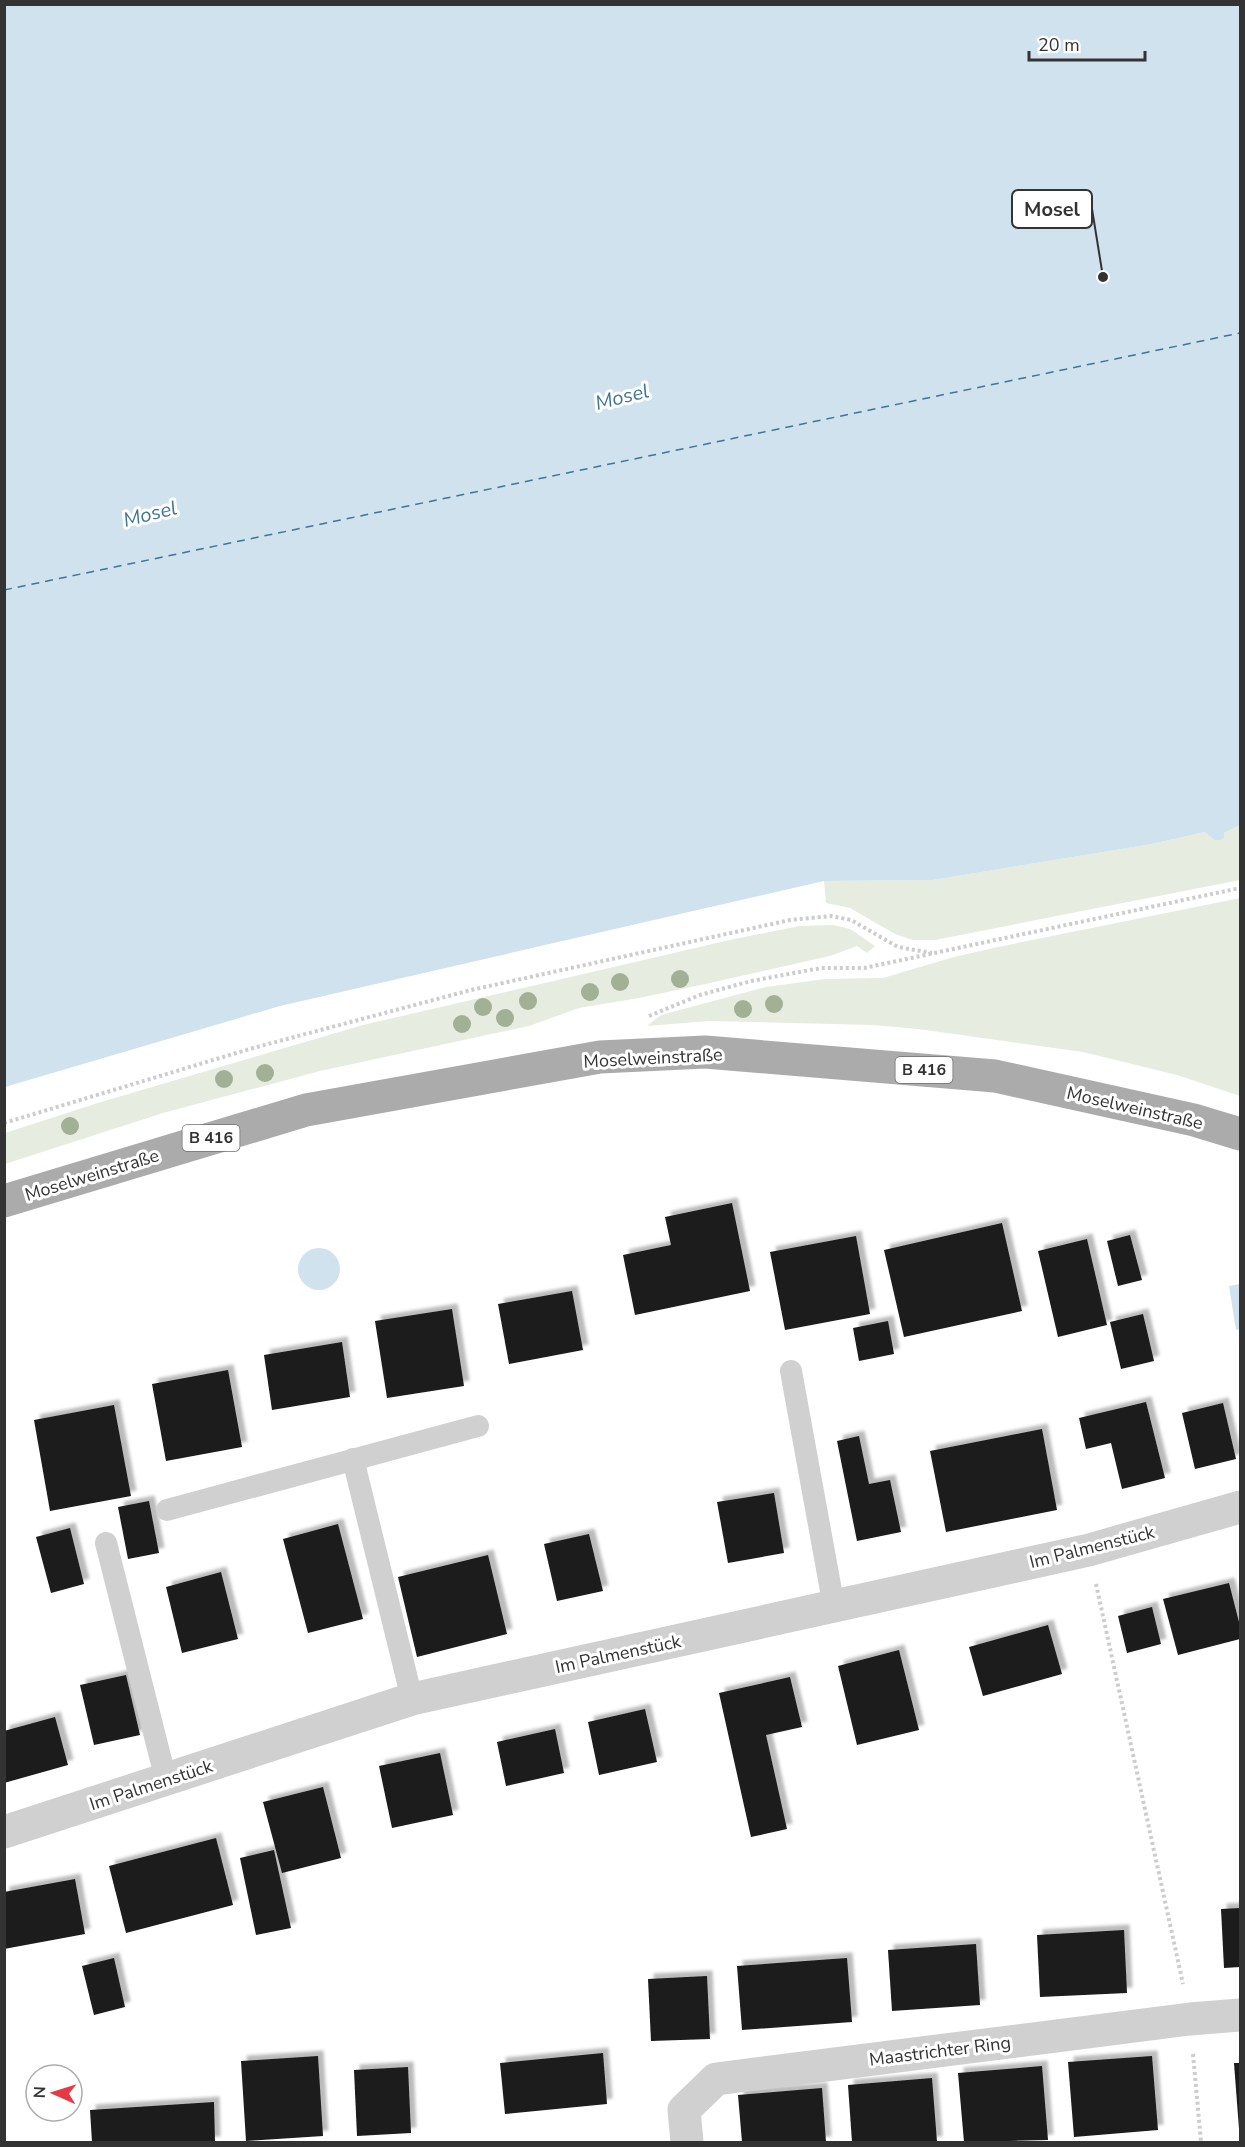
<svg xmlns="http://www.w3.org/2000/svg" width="1245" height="2147" viewBox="0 0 1245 2147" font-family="'Nunito Sans',sans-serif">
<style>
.green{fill:#e6ecdf}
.water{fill:#cfe2ee}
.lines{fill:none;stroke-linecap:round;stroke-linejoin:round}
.ferry{stroke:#3f7597;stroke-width:1.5;stroke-dasharray:8 6;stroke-linecap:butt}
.building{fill:#1a1a1a;filter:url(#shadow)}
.path{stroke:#cdcdcd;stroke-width:4;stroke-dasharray:3 3;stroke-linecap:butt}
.service{stroke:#d0d0d0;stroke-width:22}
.minor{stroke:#d0d0d0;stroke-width:33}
.primary{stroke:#ababab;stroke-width:33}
.tree{fill:#a2b095}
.labels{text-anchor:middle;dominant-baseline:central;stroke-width:6;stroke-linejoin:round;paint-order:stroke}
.shield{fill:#fff;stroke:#707070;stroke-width:1.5}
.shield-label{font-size:16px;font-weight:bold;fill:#333}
.street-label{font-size:18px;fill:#333;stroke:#fff}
.water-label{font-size:20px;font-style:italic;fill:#3f7597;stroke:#fff}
.leader{fill:none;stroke:#333;stroke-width:2}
.callout-dot{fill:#333;stroke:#fff;stroke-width:2}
.callout{fill:#fff;stroke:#333;stroke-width:2}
.callout-label{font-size:20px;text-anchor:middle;font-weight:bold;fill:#333}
</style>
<defs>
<filter id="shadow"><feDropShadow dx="5.5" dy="-5.5" stdDeviation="1.5" flood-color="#0004"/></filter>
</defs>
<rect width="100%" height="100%" fill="#fff"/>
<g class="green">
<polygon points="1240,825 1240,880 935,940 913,940 895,934 850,908 826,903 824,881 933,880 1152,844 1205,832 1214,840 1221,840 1224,838 1224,833"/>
<polygon points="1240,898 1240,1096 1177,1075 1083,1052 918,1029 873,1025 709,1021 647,1026 661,1015 766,987 825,979 883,978 954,957 998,947"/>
<polygon points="833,925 850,929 875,946 867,953 857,946 830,956 710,983 639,998 579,1008 529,1026 320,1071 163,1113 5,1164 5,1133 101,1102 363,1025 734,939 800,926"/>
</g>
<g class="water">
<polygon points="5,4 1240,5 1240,825 1224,833 1224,838 1221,840 1214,840 1205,832 1152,844 933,880 824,881 280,1006 5,1087"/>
<circle cx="319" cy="1269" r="21"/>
<polygon points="1240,1284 1240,1329 1236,1330 1229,1286"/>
</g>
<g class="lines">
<polyline class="ferry" points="4,590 1240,333"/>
</g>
<g class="building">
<polygon points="732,1203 750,1291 635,1315 623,1255 671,1245 665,1217"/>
<polygon points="1002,1223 1022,1311 904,1337 884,1250"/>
<polygon points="1130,1235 1142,1280 1118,1286 1107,1241"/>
<polygon points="856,1236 870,1314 785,1330 770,1252"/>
<polygon points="1087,1239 1107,1325 1058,1337 1038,1251"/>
<polygon points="572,1291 583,1350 509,1364 498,1304"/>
<polygon points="452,1309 464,1386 387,1398 375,1321"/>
<polygon points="1143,1314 1154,1361 1121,1369 1110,1322"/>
<polygon points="888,1321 894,1354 859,1361 853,1328"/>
<polygon points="342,1342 350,1397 272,1410 264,1355"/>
<polygon points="228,1370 242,1447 166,1461 152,1384"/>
<polygon points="1146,1402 1165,1478 1122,1489 1111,1443 1086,1449 1079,1418"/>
<polygon points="1223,1403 1236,1459 1195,1469 1182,1413"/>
<polygon points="114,1405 131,1496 50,1511 34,1420"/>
<polygon points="1042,1429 1057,1510 946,1532 930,1451"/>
<polygon points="859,1436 869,1484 890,1480 901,1532 857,1541 837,1441"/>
<polygon points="774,1493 784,1553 728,1563 717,1502"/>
<polygon points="149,1501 159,1553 128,1559 118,1507"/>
<polygon points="338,1524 363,1619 308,1633 283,1539"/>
<polygon points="70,1528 84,1584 51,1593 36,1537"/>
<polygon points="589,1534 603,1591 557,1601 544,1544"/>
<polygon points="488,1555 507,1634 417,1657 398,1577"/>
<polygon points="221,1572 238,1639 182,1653 166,1587"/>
<polygon points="1229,1583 1240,1626 1240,1639 1178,1655 1163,1599"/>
<polygon points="1152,1607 1161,1644 1127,1653 1118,1616"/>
<polygon points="1048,1625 1062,1674 983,1696 969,1647"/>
<polygon points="899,1650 919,1730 857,1745 838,1666"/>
<polygon points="126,1675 140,1735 94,1745 80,1685"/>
<polygon points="790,1677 802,1727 766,1735 787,1829 751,1837 719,1693"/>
<polygon points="645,1709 657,1762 599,1775 588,1722"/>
<polygon points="55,1717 68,1765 4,1783 4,1731"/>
<polygon points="555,1729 564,1773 506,1786 497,1742"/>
<polygon points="440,1753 453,1815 392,1828 379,1766"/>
<polygon points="323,1787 341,1858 282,1873 263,1802"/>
<polygon points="216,1838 233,1905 126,1933 109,1866"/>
<polygon points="274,1850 291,1928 256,1935 240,1858"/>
<polygon points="75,1879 85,1934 4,1949 4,1892"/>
<polygon points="1240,1908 1240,1967 1224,1968 1221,1909"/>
<polygon points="1124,1930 1127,1993 1040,1997 1037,1935"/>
<polygon points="976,1944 980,2005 892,2011 888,1950"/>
<polygon points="114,1958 125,2007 94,2015 82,1966"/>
<polygon points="847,1958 852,2022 742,2030 737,1966"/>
<polygon points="707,1976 710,2039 651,2041 648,1979"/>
<polygon points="603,2053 607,2104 505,2114 500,2063"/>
<polygon points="318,2056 323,2136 246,2141 241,2061"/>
<polygon points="1152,2056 1158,2130 1074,2137 1068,2062"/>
<polygon points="1234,2063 1240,2063 1240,2129 1239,2129"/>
<polygon points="1042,2066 1048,2140 964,2142 958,2073"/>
<polygon points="408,2067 411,2133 357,2136 354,2070"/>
<polygon points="932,2078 937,2142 852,2142 848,2085"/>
<polygon points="822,2088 826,2142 742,2142 738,2095"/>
<polygon points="214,2102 215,2142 92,2142 90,2110"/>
</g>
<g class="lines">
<g class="path">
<polyline points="649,1016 700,995 751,981 821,968 864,968 1240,888"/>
<polyline points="4,1123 253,1048 471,990 790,920 831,916 851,920 898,947 932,953"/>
<polyline points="1096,1584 1183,1984"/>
<polyline points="1193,2054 1201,2142"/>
</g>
<g class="service">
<polyline points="791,1371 834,1607"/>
<polyline points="353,1459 412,1699"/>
<polyline points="167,1510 478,1426"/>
<polyline points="106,1543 166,1780"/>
</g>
<g class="minor">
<polyline points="4,1832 412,1699 1089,1550 1240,1507"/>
<polyline points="687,2142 684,2110 716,2079 1190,2019 1240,2015"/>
</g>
<polyline class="primary" points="4,1201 306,1110 600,1057 705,1052 995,1076 1194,1120 1240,1134"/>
</g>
<g class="tree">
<circle cx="680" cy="979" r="9"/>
<circle cx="620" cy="982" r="9"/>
<circle cx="590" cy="992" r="9"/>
<circle cx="528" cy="1001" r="9"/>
<circle cx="774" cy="1004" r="9"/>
<circle cx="483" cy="1007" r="9"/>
<circle cx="743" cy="1009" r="9"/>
<circle cx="505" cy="1018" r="9"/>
<circle cx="462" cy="1024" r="9"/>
<circle cx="265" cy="1073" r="9"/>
<circle cx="224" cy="1079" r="9"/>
<circle cx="70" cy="1126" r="9"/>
</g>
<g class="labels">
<g class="shield">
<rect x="895.5" y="1057" width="57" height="26" rx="4.5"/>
<rect x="182.5" y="1125" width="57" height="26" rx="4.5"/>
</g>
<g class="shield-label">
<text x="924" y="1070">B 416</text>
<text x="211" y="1138">B 416</text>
</g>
<g class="street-label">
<text transform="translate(653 1058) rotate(-3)">Moselweinstraße</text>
<text transform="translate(1135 1108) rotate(13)">Moselweinstraße</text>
<text transform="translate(92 1175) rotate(-17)">Moselweinstraße</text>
<text transform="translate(1092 1547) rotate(-14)">Im Palmenstück</text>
<text transform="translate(618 1654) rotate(-12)">Im Palmenstück</text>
<text transform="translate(151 1785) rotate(-18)">Im Palmenstück</text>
<text transform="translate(940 2051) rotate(-7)">Maastrichter Ring</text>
</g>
<g class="water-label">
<text transform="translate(622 397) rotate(-14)">Mosel</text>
<text transform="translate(150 514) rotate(-14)">Mosel</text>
</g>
</g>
<path class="leader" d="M1103 277L1092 209"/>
<circle class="callout-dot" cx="1103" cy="277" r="6"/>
<rect class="callout" x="1012" y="190" width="80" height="38" rx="6"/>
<g class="callout-label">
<text x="1052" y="216">Mosel</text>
</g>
<rect width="1245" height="2147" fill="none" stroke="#333333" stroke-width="12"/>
<g transform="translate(54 2093) rotate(273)"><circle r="28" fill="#ffffff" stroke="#adadad" stroke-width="1.5"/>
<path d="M0-4.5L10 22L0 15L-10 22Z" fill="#e63946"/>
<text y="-9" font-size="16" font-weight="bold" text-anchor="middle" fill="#333333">N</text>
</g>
<path d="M1029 51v9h116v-9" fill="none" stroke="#333333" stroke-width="3"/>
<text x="1038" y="51" font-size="18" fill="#333333" stroke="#ffffff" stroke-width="4.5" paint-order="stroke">20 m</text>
</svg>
